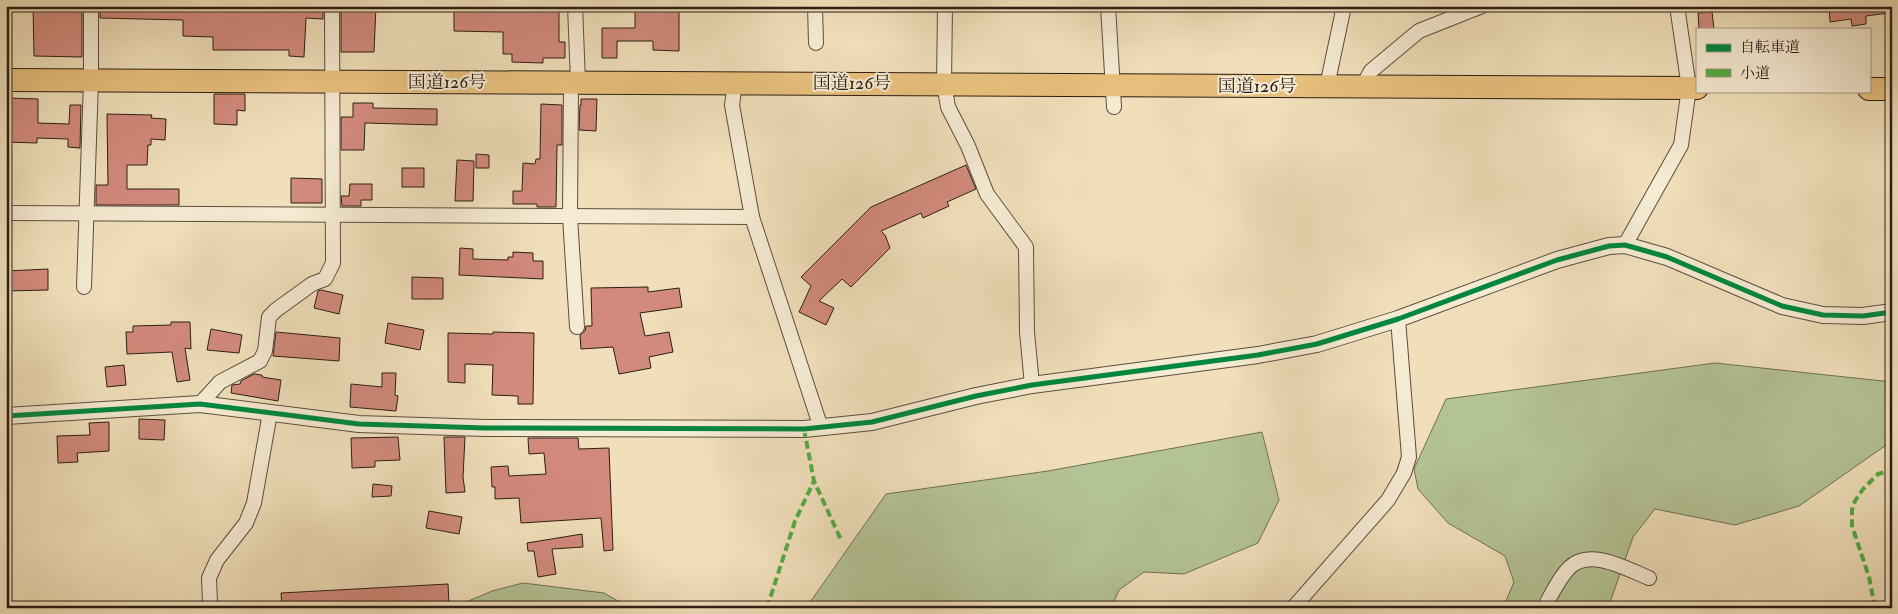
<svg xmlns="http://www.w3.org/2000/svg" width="1898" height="614" viewBox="0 0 1898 614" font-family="'IM FELL Double Pica','Noto Serif JP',serif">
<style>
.green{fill:#b4c395;stroke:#707055}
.building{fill:#d28a7d;stroke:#2c1e15}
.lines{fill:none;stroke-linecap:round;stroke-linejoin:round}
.minor-casing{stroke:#5d4e3e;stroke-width:16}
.tertiary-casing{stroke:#5d4e3e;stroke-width:18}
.trunk-casing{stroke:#2c1e15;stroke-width:24}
.minor{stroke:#f5ead2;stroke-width:14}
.tertiary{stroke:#f5ead2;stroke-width:16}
.trunk{stroke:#e8c07d;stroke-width:22}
.quiet{stroke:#54aa42;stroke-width:4;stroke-dasharray:8 4;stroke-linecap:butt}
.cycleway-casing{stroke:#f5ead2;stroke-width:8}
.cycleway{stroke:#00873e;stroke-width:5}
.labels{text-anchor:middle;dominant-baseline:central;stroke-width:4;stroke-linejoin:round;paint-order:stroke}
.street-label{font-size:18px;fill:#2c1e15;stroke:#f5ead2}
</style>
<rect width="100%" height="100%" fill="#f0dfba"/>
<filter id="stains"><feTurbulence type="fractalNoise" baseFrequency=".004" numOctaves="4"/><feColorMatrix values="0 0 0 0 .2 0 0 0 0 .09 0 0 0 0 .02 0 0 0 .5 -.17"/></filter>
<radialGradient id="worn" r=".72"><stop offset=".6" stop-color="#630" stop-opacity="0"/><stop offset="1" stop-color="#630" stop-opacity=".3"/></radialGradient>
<g class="green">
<polygon points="1715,363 1892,382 1892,441 1799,506 1735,525 1655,509 1633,537 1608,608 1503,608 1514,582 1505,556 1448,523 1418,489 1414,469 1446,399"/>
<polygon points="1262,432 1279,500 1258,543 1184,574 1144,572 1119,590 1111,608 806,608 886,494 1048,471"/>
<polygon points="523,583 604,593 630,608 452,608 492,591"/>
</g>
<g class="building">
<polygon points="33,6 82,6 82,57 34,56"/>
<polygon points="100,6 323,6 323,19 306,18 304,57 289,56 289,50 213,50 213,37 183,36 183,20 100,18"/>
<polygon points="341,6 376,6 374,52 341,52"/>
<polygon points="635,6 679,6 679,51 653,50 653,41 617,41 617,58 602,58 602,28 635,28"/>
<polygon points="1829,6 1843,6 1843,8 1888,6 1888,13 1866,16 1866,24 1852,26 1851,19 1830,22"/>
<polygon points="513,7 559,9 559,42 565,42 565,58 543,58 543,63 512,62 512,54 503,54 503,32 454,31 454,8 513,9"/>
<polygon points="1712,12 1714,29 1699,29 1698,13"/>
<polygon points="214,94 245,94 245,111 237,110 237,125 214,124"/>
<polygon points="6,98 38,99 38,123 69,124 70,105 81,105 80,148 68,147 68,139 37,138 37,143 6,142"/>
<polygon points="581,99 597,99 596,131 579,130 580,105 581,105"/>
<polygon points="353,103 373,103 373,108 437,109 437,125 365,123 364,150 341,150 341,117 353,117"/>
<polygon points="541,104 562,105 562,145 557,145 556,207 537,207 537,204 513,204 513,191 522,191 523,163 535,164 536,159 540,159"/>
<polygon points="107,114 152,115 151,118 166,119 165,140 151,139 151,145 148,145 147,165 127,165 127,189 179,189 179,205 96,205 96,185 108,185"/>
<polygon points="476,154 489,155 489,168 476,168"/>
<polygon points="457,160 474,161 473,201 455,201"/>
<polygon points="966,165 976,189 947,202 949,206 923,218 921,213 881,231 885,235 890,248 851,287 842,279 819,301 834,308 826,325 799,312 811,286 801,277 871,207"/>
<rect x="402" y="168" width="22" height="19"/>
<polygon points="291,178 322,179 322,203 291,203"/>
<polygon points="350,184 372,184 372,200 361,200 361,206 342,206 341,196 349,196"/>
<polygon points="460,248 473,249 473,259 508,260 508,257 513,257 513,252 533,253 533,261 543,261 543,279 459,275"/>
<polygon points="48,269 48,290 6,291 6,271"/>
<polygon points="412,277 443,278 443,299 412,299"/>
<polygon points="648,287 648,292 679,288 682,307 640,313 645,336 669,332 673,352 649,357 651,368 619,374 613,347 581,349 580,335 585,331 586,326 592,326 591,288"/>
<polygon points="321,290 343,295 339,314 314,308 318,291"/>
<polygon points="171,322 190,322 191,349 185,348 190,380 177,382 172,352 127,354 126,332 133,332 133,326 171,325"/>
<polygon points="388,323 424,330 420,350 385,343"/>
<polygon points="211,329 242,335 239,353 207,350"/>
<polygon points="276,332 340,338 339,361 273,356"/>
<polygon points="493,332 534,333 533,404 518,404 518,396 492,395 493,365 465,364 465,383 448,382 448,333 493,334"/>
<polygon points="124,365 126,385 107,387 105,367"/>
<polygon points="382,373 396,373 395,395 398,396 396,411 350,407 351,384 382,387"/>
<polygon points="254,374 262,375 262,377 281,380 278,401 231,393 232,385 240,384 241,381"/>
<polygon points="139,419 165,420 164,440 139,439"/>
<polygon points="109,422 109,451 77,453 78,462 58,463 57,436 90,435 89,423"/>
<polygon points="398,437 400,460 375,461 375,467 352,468 351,438"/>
<polygon points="444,437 465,437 463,477 465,492 446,493"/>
<polygon points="528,438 578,438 579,449 609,448 613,550 604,551 601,518 521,523 519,498 495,499 495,487 492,487 491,467 508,466 509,476 546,474 544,453 529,454"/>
<polygon points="373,484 392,486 391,496 372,497"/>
<polygon points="429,511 462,517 459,534 426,528"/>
<polygon points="582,534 583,547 552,549 556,574 538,577 534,551 528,551 527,543"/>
<polygon points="448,584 449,604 409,606 409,608 282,608 281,593"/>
</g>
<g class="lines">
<g class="minor-casing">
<g id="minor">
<polyline points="575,6 578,82"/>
<polyline points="815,6 816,43"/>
<polyline points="945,6 944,84 948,107 968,146 987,194 1026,247 1027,332 1032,385"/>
<polyline points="1108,6 1114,107"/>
<polyline points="571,82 570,217 577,327"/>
<polyline points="735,83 732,105 752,217 821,428"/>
<polyline points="1327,86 1344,6"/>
<polyline points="1362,87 1371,71 1419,31 1482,6"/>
<polyline points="6,213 752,217"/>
<polyline points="1625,245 1681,145 1689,88 1677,6"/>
<polyline points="84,287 91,81 91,6"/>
<polyline points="200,404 220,382 260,361 265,351 269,317 276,310 312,284 325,279 333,263 332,6"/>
<polyline points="207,608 210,603 209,578 217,560 246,523 254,503 270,413"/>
<polyline points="1293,608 1388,500 1404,473 1409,457 1398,319"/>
<path d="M1544,608C1552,594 1558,579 1569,568C1589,547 1627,569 1649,578"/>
</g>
</g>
<g class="tertiary-casing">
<polyline id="tertiary" points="6,416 200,404 359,424 485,428 804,429 872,422 976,396 1032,385 1258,355 1317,344 1398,319 1557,260 1609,246 1625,245 1667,257 1782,306 1823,315 1863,316 1892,312"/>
</g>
<g class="trunk-casing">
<g id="trunk">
<polyline points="6,80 1697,88"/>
<polyline points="1869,89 1892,89"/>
</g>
</g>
<use href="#minor" class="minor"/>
<use href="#tertiary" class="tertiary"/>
<use href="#trunk" class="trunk"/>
<g class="quiet">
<polyline points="804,429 814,481 842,542"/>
<polyline points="767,608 795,521 814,481"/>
<polyline points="1875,608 1869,577 1852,526 1852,510 1855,501 1863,489 1878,474 1892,470"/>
</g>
<g class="cycleway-casing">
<polyline id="cycleway" points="6,416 200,404 359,424 485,428 804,429 872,422 976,396 1032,385 1258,355 1317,344 1398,319 1557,260 1609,246 1625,245 1667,257 1782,306 1823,315 1863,316 1892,312"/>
</g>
<use href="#cycleway" class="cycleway"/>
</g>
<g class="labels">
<g class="street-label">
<text x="447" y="82">国道126号</text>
<text x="852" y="83">国道126号</text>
<text x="1257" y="86">国道126号</text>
</g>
</g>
<rect width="1898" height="614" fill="none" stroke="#f0dfba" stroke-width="25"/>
<rect x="8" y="8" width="1883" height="599" fill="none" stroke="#2c1e15" stroke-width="2.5"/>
<rect x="12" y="12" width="1873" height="589" fill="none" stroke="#2c1e15"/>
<rect x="1696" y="28" width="175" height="65" fill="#f5ead2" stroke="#a59886"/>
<rect x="1706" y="44" width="25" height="8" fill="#00873e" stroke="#a59886"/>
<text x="1740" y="52" font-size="15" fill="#2c1e15">自転車道</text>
<rect x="1706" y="69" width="25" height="8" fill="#54aa42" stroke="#a59886"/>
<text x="1740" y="78" font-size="15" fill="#2c1e15">小道</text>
<rect width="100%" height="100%" filter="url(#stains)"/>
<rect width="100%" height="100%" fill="url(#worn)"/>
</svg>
